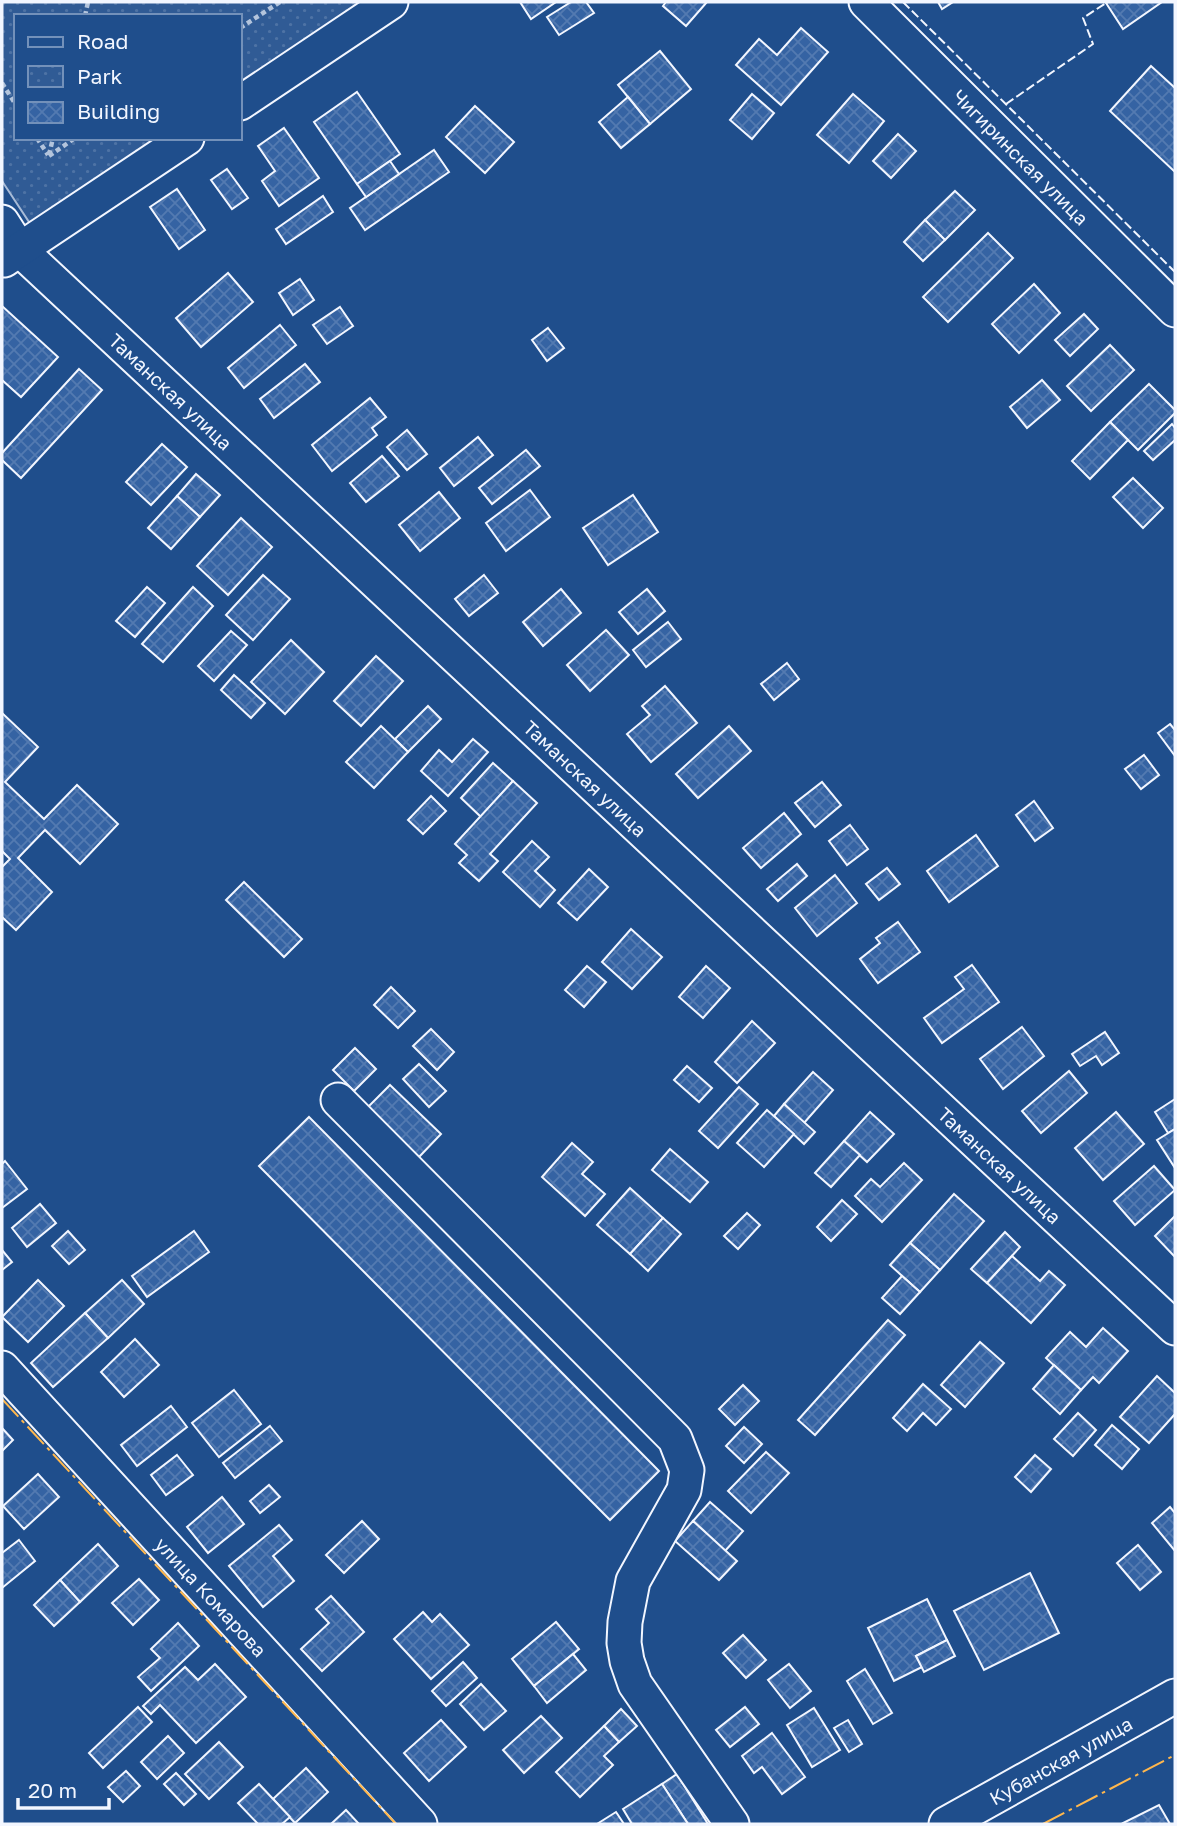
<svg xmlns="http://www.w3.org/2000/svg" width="1177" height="1826" viewBox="0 0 1177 1826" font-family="'Golos Text',sans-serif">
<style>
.park{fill:url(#park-dots);stroke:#a8bbd7;stroke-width:2}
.building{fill:url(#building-cross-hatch);stroke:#f2f6ff;stroke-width:2}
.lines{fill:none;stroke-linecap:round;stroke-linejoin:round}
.minor-casing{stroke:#f2f6ff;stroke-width:37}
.path{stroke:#b3c4dc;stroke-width:4.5;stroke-dasharray:5 3.5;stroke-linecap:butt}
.minor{stroke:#1f4e8c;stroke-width:33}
.fence{stroke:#f2f6ff;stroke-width:2;stroke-dasharray:9 3.5;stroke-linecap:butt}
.power{stroke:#ffb74d;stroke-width:2;stroke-dasharray:24 5 3.5 5;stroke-linecap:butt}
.labels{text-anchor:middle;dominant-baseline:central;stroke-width:5;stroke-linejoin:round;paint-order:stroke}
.street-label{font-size:19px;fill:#f2f6ff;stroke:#1f4e8c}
</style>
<defs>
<pattern id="park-dots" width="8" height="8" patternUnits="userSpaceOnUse" patternTransform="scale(1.75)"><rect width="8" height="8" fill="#305b95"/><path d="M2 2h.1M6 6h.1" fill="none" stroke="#4e73a5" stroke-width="1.8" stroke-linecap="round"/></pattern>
<pattern id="building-cross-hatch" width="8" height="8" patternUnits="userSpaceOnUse" patternTransform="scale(1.75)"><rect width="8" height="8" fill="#3563a3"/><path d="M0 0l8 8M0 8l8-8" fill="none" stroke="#537ab1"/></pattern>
</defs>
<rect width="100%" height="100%" fill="#1f4e8c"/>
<polygon class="park" points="2,2 373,2 240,91 240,16 16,16 16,138 168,138 33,228 2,181"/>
<g class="building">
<polygon points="520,2 556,2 531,19"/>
<polygon points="571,2 586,2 594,13 559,35 547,17"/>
<polygon points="666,2 707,2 686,26 663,6"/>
<polygon points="938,2 953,2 942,9"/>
<polygon points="1108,2 1162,2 1123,29 1106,3"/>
<polygon points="801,28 828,52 781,105 736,65 759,39 777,55"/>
<polygon points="660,51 691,89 650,124 618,85"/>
<polygon points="1151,66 1175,88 1175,172 1110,111"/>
<polygon points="357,92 400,154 357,184 314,122"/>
<polygon points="752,94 774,113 752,139 730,120"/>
<polygon points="853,94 884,121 849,163 817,135"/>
<polygon points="628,97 650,124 621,148 599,122"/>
<polygon points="475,106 514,142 485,173 446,137"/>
<polygon points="284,128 319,178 279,206 262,181 275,171 258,146"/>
<polygon points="898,134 916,151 891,178 873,161"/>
<polygon points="434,150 449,172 365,230 350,208"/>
<polygon points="390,161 399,174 366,197 357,184"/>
<polygon points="227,169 248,198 232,209 211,180"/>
<polygon points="177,189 205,230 179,249 150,207"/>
<polygon points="955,191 975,210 945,240 925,220"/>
<polygon points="323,196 333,212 286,244 276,229"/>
<polygon points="925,220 945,240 923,261 904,242"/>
<polygon points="988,233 1013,258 948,322 923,297"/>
<polygon points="228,273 253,302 201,347 176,318"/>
<polygon points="300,279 314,300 293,315 279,293"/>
<polygon points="1034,284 1060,313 1019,353 992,324"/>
<polygon points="2,306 58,357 21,397 2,380"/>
<polygon points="340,307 353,326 327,344 313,325"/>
<polygon points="1084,314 1098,329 1070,356 1055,340"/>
<polygon points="280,325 296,345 244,388 228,368"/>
<polygon points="548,328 564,348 547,361 532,340"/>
<polygon points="1110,345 1134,370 1091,411 1067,386"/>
<polygon points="305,364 320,382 274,418 260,399"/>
<polygon points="79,369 102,390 21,478 2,460 2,453"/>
<polygon points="1042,380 1060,400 1027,428 1010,407"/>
<polygon points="1149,384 1175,410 1175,413 1138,450 1110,422"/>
<polygon points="370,398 386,417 372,428 377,435 332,471 312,445"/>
<polygon points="1110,422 1128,440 1090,479 1072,461"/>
<polygon points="1172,424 1175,428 1175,440 1153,460 1144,451"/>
<polygon points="407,430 427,454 407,470 387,447"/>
<polygon points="478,437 493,455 454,486 440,468"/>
<polygon points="162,444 187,467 151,505 126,482"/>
<polygon points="526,450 540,466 492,504 479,488"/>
<polygon points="382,456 399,476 366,502 350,483"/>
<polygon points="196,474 220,495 200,517 177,496"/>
<polygon points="1133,478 1163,508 1143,528 1113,497"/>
<polygon points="530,490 550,517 506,551 486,523"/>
<polygon points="439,492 460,518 420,551 399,525"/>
<polygon points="633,495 658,532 608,565 583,528"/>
<polygon points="177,496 200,517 171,549 148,528"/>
<polygon points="241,518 272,547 228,595 197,566"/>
<polygon points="263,575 290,599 253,640 226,615"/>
<polygon points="484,575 498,593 469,616 455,599"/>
<polygon points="147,587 165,603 135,637 116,621"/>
<polygon points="193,587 213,606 163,662 142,644"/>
<polygon points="561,589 581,613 543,646 523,622"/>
<polygon points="647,589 665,611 638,634 619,612"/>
<polygon points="668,622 681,639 646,667 633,650"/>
<polygon points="606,630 629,655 590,691 567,665"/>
<polygon points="231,631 247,645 214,681 198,666"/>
<polygon points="291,640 324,672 285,714 251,682"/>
<polygon points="376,656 403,681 361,726 334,701"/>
<polygon points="787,663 799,679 774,700 761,684"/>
<polygon points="234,675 265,703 251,718 221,690"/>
<polygon points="665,686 697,723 651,762 627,734 650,715 642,706"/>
<polygon points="428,706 441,719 408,752 395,739"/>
<polygon points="2,713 38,747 5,782 44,819 77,785 118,824 80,864 45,830 18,858 52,892 16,930 2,917 2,867 10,859 2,851"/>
<polygon points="1170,724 1175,730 1175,756 1158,733"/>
<polygon points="381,726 408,752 374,788 346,762"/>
<polygon points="729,726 751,751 698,798 676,774"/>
<polygon points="473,739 488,752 448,796 421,771 439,750 452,762"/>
<polygon points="1144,755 1159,775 1141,789 1125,769"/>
<polygon points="493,763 513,781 481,817 461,798"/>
<polygon points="513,781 537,803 490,854 498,861 479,881 459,863 467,855 455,844"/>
<polygon points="822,782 841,805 815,827 795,803"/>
<polygon points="431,796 446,811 423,834 408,820"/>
<polygon points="1034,801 1053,828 1035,841 1016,815"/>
<polygon points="784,813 801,834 761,868 743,848"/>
<polygon points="850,825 868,849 847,865 829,841"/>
<polygon points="976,835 998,866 949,902 927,871"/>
<polygon points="532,841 549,857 535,871 555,890 540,907 503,872"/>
<polygon points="797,864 807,876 778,901 767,889"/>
<polygon points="887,868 900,884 879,900 866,884"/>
<polygon points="589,869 608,887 577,920 558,903"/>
<polygon points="835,875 857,903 817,936 795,908"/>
<polygon points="244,882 302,939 284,957 226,900"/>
<polygon points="898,922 920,952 878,983 860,959 880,943 876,938"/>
<polygon points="631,929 662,957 632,989 602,962"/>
<polygon points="972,965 999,1002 942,1043 924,1018 964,989 955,977"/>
<polygon points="587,966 606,982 584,1007 565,990"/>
<polygon points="706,966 730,988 703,1018 679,997"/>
<polygon points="391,987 415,1011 398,1028 374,1005"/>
<polygon points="752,1021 775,1043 737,1083 715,1062"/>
<polygon points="1022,1027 1044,1056 1003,1089 980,1059"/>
<polygon points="431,1029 454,1052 437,1070 413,1046"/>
<polygon points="1105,1032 1119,1053 1102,1065 1096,1056 1080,1066 1072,1054"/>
<polygon points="355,1048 376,1069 354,1091 333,1070"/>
<polygon points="419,1064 446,1091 429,1107 403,1079"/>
<polygon points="687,1066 712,1088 699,1102 674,1080"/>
<polygon points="1069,1071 1087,1093 1041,1133 1022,1111"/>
<polygon points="813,1072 833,1090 804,1123 784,1104"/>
<polygon points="390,1085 441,1134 419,1157 368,1107"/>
<polygon points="739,1087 758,1104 718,1148 699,1131"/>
<polygon points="1175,1099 1175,1129 1168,1133 1155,1112"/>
<polygon points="784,1104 815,1132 804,1144 774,1116"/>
<polygon points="767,1110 794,1134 764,1167 737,1143"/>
<polygon points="870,1112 894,1134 867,1162 844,1141"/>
<polygon points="1116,1112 1144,1144 1103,1180 1075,1148"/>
<polygon points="309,1117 659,1471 610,1520 259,1166"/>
<polygon points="1175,1129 1175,1168 1157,1140"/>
<polygon points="844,1141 860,1155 831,1187 815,1173"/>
<polygon points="572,1143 593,1162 582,1174 605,1194 585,1216 542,1177"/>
<polygon points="670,1149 708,1182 690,1202 652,1170"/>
<polygon points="5,1161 27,1189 2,1208 2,1164"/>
<polygon points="904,1163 922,1180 882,1222 855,1196 871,1179 880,1187"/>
<polygon points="1154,1166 1175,1190 1135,1225 1114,1201"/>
<polygon points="630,1188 663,1218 630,1254 597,1225"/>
<polygon points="954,1194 984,1221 940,1270 910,1243"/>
<polygon points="842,1200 857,1214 831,1241 817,1227"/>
<polygon points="40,1204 56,1223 27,1247 12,1228"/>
<polygon points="747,1213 760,1225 738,1249 724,1236"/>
<polygon points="1175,1216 1175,1257 1155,1236"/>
<polygon points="663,1218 681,1234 648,1271 630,1254"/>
<polygon points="68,1231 85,1250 69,1264 52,1246"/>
<polygon points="194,1231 209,1252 147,1297 132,1276"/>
<polygon points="1005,1232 1020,1247 987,1283 971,1269"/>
<polygon points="910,1243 940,1270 920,1292 890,1265"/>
<polygon points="2,1250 12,1262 2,1270"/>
<polygon points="1012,1256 1040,1281 1049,1271 1065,1285 1031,1323 987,1283"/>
<polygon points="902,1276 920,1292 900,1314 882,1298"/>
<polygon points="38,1280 64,1306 28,1342 2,1317"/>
<polygon points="122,1280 144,1304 108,1338 85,1313"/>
<polygon points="85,1313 108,1338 53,1387 31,1363"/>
<polygon points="888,1320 905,1335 815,1435 798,1420"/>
<polygon points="1103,1328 1128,1351 1099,1383 1093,1377 1081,1390 1046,1358 1070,1332 1086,1347"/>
<polygon points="135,1339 159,1365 124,1397 101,1372"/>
<polygon points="980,1342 1004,1363 965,1407 941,1385"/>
<polygon points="1054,1365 1081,1390 1060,1414 1033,1389"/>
<polygon points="1157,1376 1175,1393 1175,1414 1149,1443 1120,1417"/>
<polygon points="923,1384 951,1409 936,1425 923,1413 907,1431 893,1418"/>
<polygon points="743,1385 759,1401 735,1425 719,1409"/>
<polygon points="234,1390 261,1424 219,1457 192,1423"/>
<polygon points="171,1406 187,1427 137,1466 121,1445"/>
<polygon points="1078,1413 1096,1430 1073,1456 1054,1439"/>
<polygon points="1112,1425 1139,1449 1122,1469 1095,1445"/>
<polygon points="270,1426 282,1441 235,1478 223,1463"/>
<polygon points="744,1427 762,1444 744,1463 726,1446"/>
<polygon points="2,1428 13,1440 2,1451"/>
<polygon points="766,1452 789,1473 751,1513 728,1491"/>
<polygon points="177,1455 193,1475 166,1495 151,1475"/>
<polygon points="1035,1455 1051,1469 1031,1492 1015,1477"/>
<polygon points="38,1474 59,1497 24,1529 3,1506"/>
<polygon points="269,1485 280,1497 260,1513 250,1501"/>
<polygon points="222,1497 244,1524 208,1553 187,1527"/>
<polygon points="710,1502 743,1531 725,1551 693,1521"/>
<polygon points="1170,1507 1175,1513 1175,1551 1152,1523"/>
<polygon points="362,1521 379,1539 344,1573 326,1555"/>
<polygon points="693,1521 737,1561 719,1580 675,1541"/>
<polygon points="279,1525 292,1540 273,1556 294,1581 263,1607 229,1566"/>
<polygon points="19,1540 35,1561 2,1588 2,1553"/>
<polygon points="98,1544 118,1566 80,1602 60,1580"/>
<polygon points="1138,1545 1161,1572 1140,1590 1117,1563"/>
<polygon points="1030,1573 1059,1633 984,1670 954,1611"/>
<polygon points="139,1579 159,1600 133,1625 112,1603"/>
<polygon points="60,1580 80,1602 54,1626 34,1605"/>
<polygon points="331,1596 364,1632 322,1671 301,1649 329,1623 316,1609"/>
<polygon points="927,1599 947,1640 916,1656 922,1667 894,1681 868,1628"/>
<polygon points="423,1612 432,1622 440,1614 469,1645 431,1679 394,1639"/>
<polygon points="556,1622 579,1649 534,1686 512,1659"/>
<polygon points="178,1623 199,1646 151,1691 138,1677 160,1658 151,1649"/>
<polygon points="743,1635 766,1660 746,1678 723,1653"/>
<polygon points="947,1640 955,1656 924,1672 916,1656"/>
<polygon points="573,1654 586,1670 547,1703 534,1686"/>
<polygon points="463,1662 477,1678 446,1706 432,1691"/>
<polygon points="215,1664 246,1697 196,1743 160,1705 151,1714 143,1706 185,1667 198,1680"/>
<polygon points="789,1664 811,1691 790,1708 768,1680"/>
<polygon points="865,1669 892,1713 873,1724 847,1681"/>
<polygon points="481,1684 506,1711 484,1730 460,1704"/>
<polygon points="138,1707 152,1722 103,1768 89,1753"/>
<polygon points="745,1707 759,1724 730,1747 716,1730"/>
<polygon points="814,1708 840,1750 812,1767 787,1725"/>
<polygon points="621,1709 637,1726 619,1742 604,1726"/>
<polygon points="541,1716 562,1738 524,1773 503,1750"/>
<polygon points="441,1720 466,1747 429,1781 404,1753"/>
<polygon points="848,1720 862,1744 849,1752 834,1728"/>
<polygon points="604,1726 619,1742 604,1756 613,1765 580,1797 556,1772"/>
<polygon points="772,1733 805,1777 782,1794 762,1767 754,1773 742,1756"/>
<polygon points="168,1736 184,1753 157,1779 141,1762"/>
<polygon points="219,1742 243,1767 209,1799 185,1774"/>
<polygon points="306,1768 328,1792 295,1823 273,1799"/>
<polygon points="126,1771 140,1786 123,1802 108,1787"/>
<polygon points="176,1773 196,1794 184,1805 164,1784"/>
<polygon points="677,1774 708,1824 688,1824 662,1784"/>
<polygon points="259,1784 290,1817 282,1824 258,1824 238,1803"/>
<polygon points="662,1784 688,1824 632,1824 623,1809"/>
<polygon points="1159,1805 1170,1824 1124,1824 1123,1823"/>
<polygon points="346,1810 359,1824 331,1824"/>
<polygon points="616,1812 624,1824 597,1824"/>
</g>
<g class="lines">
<g class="minor-casing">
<g id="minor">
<path id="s1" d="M866,2L1175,310"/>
<polyline points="240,103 391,2"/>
<path id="s2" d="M2,222L20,250L1175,1328"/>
<polyline points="4,260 187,138"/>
<polyline points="338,1100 675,1439 687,1470 684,1490 633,1581 625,1622 624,1643 627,1661 635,1684 732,1824"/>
<path id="s3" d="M2,1368L420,1824"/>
<path id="s4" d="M946,1824L1175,1696"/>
</g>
</g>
<g class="path">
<polyline points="85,16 88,2"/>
<polyline points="240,28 280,2"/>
<polyline points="2,83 16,105"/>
<polyline points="37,138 48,155"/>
<polyline points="49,155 53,138"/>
<polyline points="49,156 75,138"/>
</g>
<use href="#minor" class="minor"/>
<g class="fence">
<polyline points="903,2 1175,272"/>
<polyline points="1006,104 1093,44 1083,18 1106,3"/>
</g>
<g class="power">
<polyline points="2,1399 396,1824"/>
<polyline points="1043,1824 1175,1755"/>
</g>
</g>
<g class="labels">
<g class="street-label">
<text stroke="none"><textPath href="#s1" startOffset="219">Чигиринская улица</textPath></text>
<text stroke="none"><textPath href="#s2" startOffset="240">Таманская улица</textPath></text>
<text stroke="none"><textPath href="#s2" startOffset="807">Таманская улица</textPath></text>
<text stroke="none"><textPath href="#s2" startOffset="1374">Таманская улица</textPath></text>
<text stroke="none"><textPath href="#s3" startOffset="310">улица Комарова</textPath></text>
<text stroke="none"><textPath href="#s4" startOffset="131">Кубанская улица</textPath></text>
</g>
</g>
<rect width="1177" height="1826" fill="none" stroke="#f2f6ff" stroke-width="7"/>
<rect x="14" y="14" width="228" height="126" fill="#1f4e8c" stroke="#7391ba" stroke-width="2"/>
<rect x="28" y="37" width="35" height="10" fill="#1f4e8c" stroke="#7391ba" stroke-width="2"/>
<text x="77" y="49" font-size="21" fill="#f2f6ff">Road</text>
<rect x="28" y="66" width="35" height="21" fill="url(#park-dots)" stroke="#7391ba" stroke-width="2"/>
<text x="77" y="84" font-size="21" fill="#f2f6ff">Park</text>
<rect x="28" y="102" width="35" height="21" fill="url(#building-cross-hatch)" stroke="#7391ba" stroke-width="2"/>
<text x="77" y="119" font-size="21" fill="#f2f6ff">Building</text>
<path d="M18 1798v10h91v-10" fill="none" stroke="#f2f6ff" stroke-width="3.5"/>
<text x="28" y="1798" font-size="21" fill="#f2f6ff" stroke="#1f4e8c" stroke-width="5" paint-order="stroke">20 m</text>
</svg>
